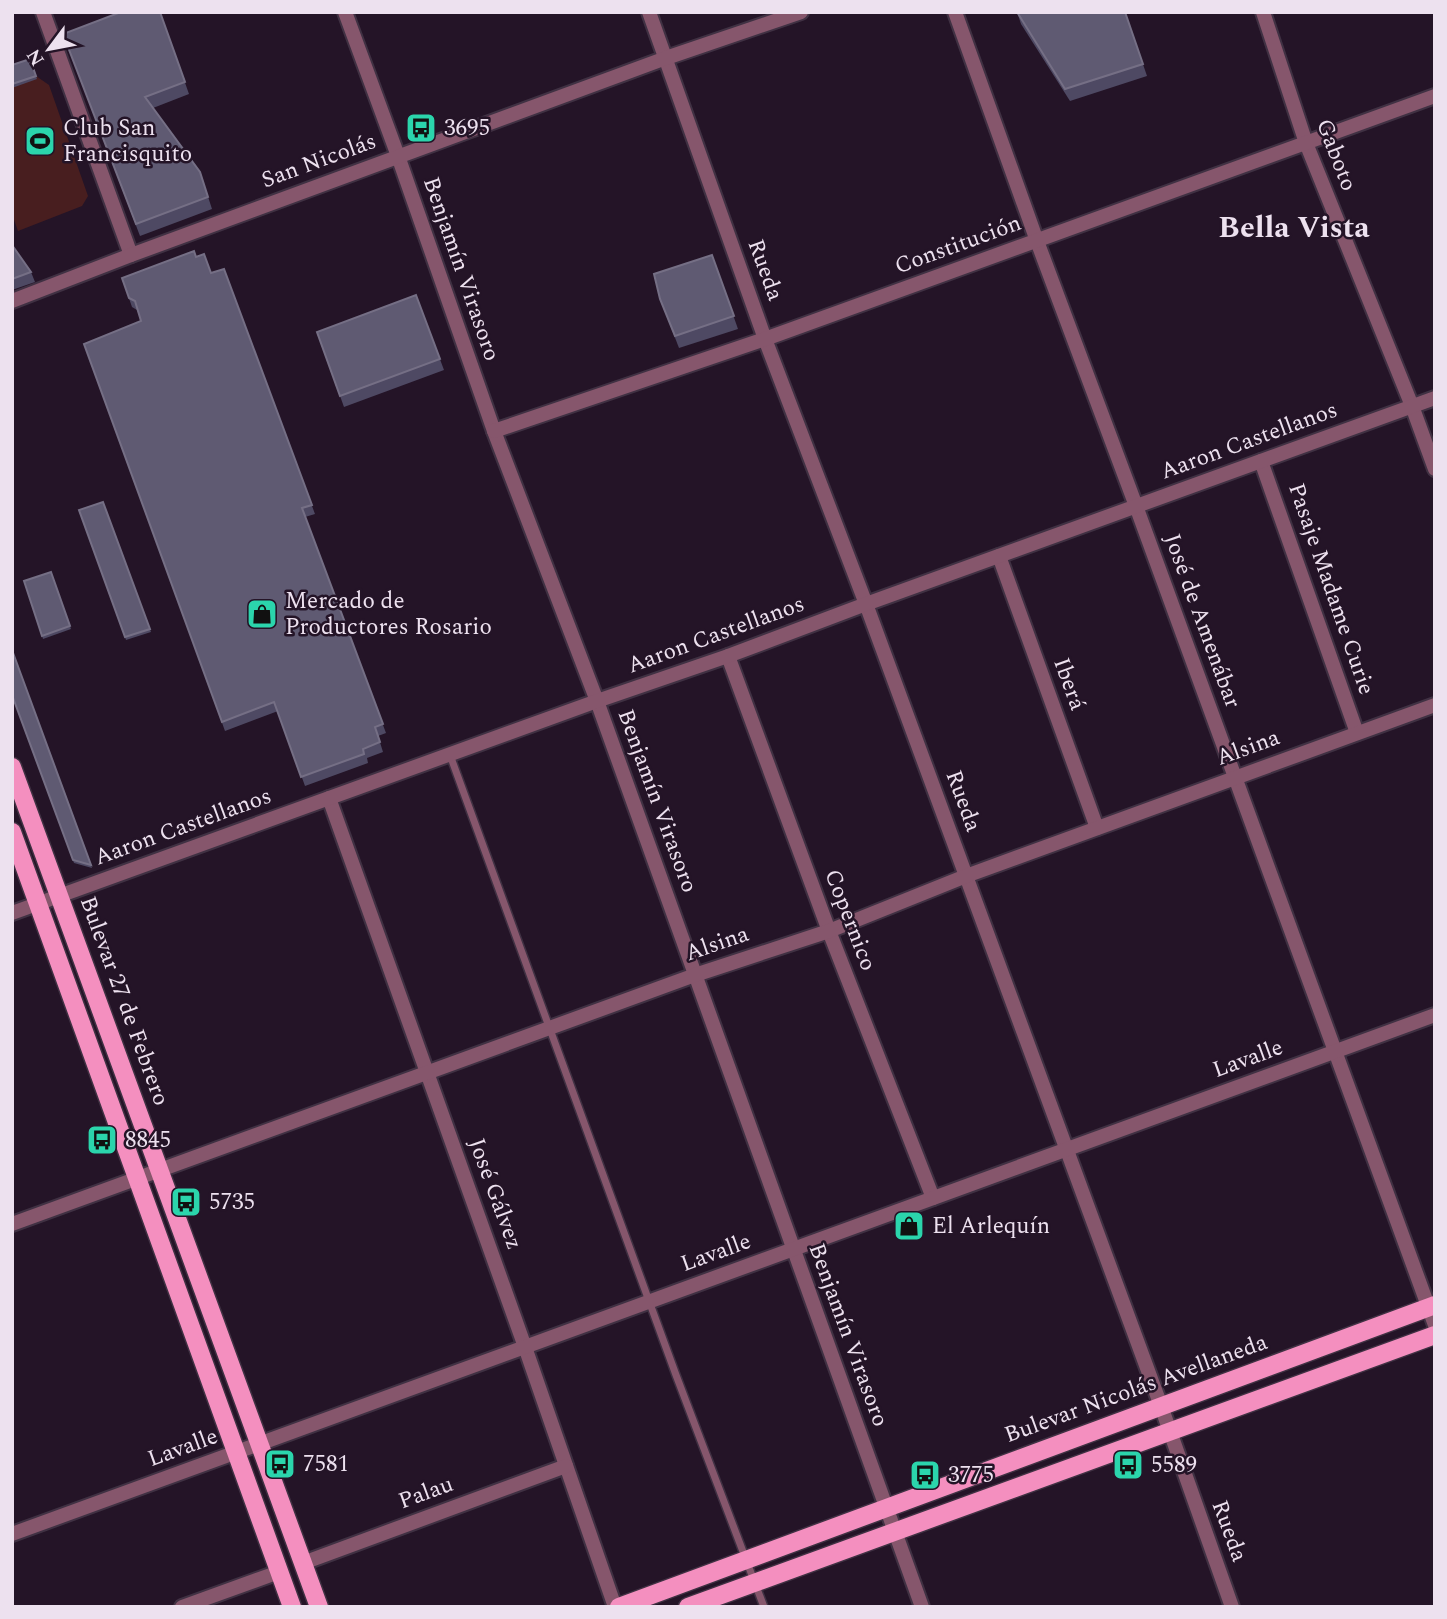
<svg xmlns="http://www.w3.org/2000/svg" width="1447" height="1619" viewBox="0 0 1447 1619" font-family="Spectral,serif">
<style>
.green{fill:#481e1f}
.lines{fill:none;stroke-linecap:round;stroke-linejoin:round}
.service-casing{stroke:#403143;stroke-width:10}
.minor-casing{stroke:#403143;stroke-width:18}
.primary-casing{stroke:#403143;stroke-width:21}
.service{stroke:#86566c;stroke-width:7}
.minor{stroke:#86566c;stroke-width:14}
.primary{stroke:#f48fbf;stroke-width:18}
.wall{fill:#4e4963}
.building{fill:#5f5a72;stroke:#756f85;stroke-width:2}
.labels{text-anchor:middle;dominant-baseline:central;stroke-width:5;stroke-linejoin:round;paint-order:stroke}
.poi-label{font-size:23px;fill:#ede1ef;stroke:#241427;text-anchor:start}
.street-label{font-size:23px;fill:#ede1ef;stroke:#241427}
.district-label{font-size:30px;font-weight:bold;fill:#ede1ef;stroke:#241427}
</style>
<rect width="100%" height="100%" fill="#241427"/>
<polygon class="green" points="31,62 36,76 49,85 88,196 82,206 18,231 12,214 12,68"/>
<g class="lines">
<g class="service-casing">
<polyline id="service" points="450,755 676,1375 764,1607"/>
</g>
<g class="minor-casing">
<g id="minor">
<polyline points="43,12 131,255"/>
<polyline points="345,12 398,156 494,431 597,701 922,1607"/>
<polyline points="649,12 765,339 866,604 1161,1406 1232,1607"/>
<polyline points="955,12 1037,241 1136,506 1435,1325"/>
<polyline points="1263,12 1306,143 1412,406 1435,469"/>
<polyline points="12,301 131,255 666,58 801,12"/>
<polyline points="494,431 765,339 1435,96"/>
<polyline points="1261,461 1357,733"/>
<polyline points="999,556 1097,828"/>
<polyline points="728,656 829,931 933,1198"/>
<polyline points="329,798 525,1347 615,1607"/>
<polyline points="12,913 597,701 728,656 866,604 1435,398"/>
<polyline points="12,1224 695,975 829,931 966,876 1435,705"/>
<polyline points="12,1534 1435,1015"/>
<polyline points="303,1563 566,1466"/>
<polyline points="182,1607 279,1572"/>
</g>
</g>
<g class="primary-casing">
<g id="primary">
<polyline points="12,767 319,1607"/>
<polyline points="12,832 292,1607"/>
<polyline points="619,1607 1435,1305"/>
<polyline points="688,1607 1435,1335"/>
</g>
</g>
<use href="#service" class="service"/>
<use href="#minor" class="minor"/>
<use href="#primary" class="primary"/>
</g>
<g class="wall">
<polygon points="160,12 189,94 153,108 200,172 212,209 140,236 63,34"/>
<polygon points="1017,12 1125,12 1147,76 1070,101 1021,24"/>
<polygon points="30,59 37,79 12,88 12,65"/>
<polygon points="12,245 31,272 35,282 12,290"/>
<polygon points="712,255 738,329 679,348 660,299"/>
<polygon points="196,257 211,273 224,269 315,514 305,517 386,733 378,736 383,752 367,758 368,763 305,786 278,711 225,731 84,344 141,321 137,310 132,307 122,278"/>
<polygon points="416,295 444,370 344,407 317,332"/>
<polygon points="103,502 151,632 126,640 79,510"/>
<polygon points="51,572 71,629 43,639 24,581"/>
<polygon points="12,650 92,868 74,863 12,695"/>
</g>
<g class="building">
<polygon points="121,12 160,12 185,82 145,97 200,172 208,197 136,224 63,34"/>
<polygon points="1017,12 1125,12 1143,64 1065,89"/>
<polygon points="30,59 36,76 12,84 12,65"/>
<polygon points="12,245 31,272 12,279"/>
<polygon points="194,251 196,257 204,254 211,273 224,269 312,505 302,508 383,724 375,727 380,742 363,749 364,754 301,777 274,702 222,722 84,344 141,321 135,301 129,298 122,278"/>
<polygon points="712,255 734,316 675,336 660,299 654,274"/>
<polygon points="416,295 440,359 340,396 317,332"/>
<polygon points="103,502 150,629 125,637 79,510"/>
<polygon points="51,572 70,626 42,636 24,581"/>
<polygon points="12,650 91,865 73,860 12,695"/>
</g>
<defs>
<g id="bus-square" transform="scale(1.575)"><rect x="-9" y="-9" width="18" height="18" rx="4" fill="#2bd5ac" stroke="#241427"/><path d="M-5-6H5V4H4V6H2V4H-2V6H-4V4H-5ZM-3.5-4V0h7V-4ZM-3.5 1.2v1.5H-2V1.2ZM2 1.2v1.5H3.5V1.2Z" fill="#111"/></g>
<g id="stadium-square" transform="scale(1.575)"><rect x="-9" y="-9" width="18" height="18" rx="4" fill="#2bd5ac" stroke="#241427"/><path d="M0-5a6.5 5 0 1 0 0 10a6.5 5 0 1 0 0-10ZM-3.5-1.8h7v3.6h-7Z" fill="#111"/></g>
<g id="shop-square" transform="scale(1.575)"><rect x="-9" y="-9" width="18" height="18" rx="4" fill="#2bd5ac" stroke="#241427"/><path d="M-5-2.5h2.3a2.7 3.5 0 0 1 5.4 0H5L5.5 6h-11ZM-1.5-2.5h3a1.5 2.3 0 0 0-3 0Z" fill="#111"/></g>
</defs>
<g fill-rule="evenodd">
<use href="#bus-square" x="421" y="128"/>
<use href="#stadium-square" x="40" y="141"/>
<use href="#shop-square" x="262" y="614"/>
<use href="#bus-square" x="102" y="1140"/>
<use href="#bus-square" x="186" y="1202"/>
<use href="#shop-square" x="909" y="1226"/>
<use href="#bus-square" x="280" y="1464"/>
<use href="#bus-square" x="1128" y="1465"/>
<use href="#bus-square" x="925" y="1475"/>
</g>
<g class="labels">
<g class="poi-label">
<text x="63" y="128">Club San<tspan x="63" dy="26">Francisquito</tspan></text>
<text x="444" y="128">3695</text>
<text x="285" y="601">Mercado de<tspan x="285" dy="26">Productores Rosario</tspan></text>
<text x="125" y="1140">8845</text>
<text x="209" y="1202">5735</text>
<text x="932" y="1226">El Arlequín</text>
<text x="303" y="1464">7581</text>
<text x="1151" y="1465">5589</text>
<text x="948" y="1475">3775</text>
</g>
<g class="street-label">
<text transform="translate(1336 155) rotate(69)">Gaboto</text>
<text transform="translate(319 161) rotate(-20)">San Nicolás</text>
<text transform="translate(958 245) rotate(-20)">Constitución</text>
<text transform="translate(461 269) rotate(71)">Benjamín Virasoro</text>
<text transform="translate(765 270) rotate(70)">Rueda</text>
<text transform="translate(1249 441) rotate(-20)">Aaron Castellanos</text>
<text transform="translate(1331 589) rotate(71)">Pasaje Madame Curie</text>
<text transform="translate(1202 621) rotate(70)">José de Amenábar</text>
<text transform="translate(716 635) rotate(-20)">Aaron Castellanos</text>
<text transform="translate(1069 684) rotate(70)">Iberá</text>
<text transform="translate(1248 748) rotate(-20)">Alsina</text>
<text transform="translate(657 801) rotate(70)">Benjamín Virasoro</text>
<text transform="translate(963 801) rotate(70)">Rueda</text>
<text transform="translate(183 827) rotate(-20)">Aaron Castellanos</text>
<text transform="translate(850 920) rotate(69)">Copernico</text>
<text transform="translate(717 944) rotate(-19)">Alsina</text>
<text transform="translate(124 1001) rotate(70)">Bulevar 27 de Febrero</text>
<text transform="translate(1248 1059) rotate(-20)">Lavalle</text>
<text transform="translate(495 1194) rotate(70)">José Gálvez</text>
<text transform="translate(716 1253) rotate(-20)">Lavalle</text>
<text transform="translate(848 1335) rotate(70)">Benjamín Virasoro</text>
<text transform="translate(1136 1389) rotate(-20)">Bulevar Nicolás Avellaneda</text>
<text transform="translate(183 1448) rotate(-20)">Lavalle</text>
<text transform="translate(426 1493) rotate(-20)">Palau</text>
<text transform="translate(1229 1531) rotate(70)">Rueda</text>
</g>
<g class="district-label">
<text x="1294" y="228">Bella Vista</text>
</g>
</g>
<rect width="1447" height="1619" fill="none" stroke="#ede1ef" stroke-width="28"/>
<g transform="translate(49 49) rotate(238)" stroke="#241427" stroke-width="5" paint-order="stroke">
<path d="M0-5L12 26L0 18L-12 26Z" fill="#ede1ef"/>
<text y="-10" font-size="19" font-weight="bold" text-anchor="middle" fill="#ede1ef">N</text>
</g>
</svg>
